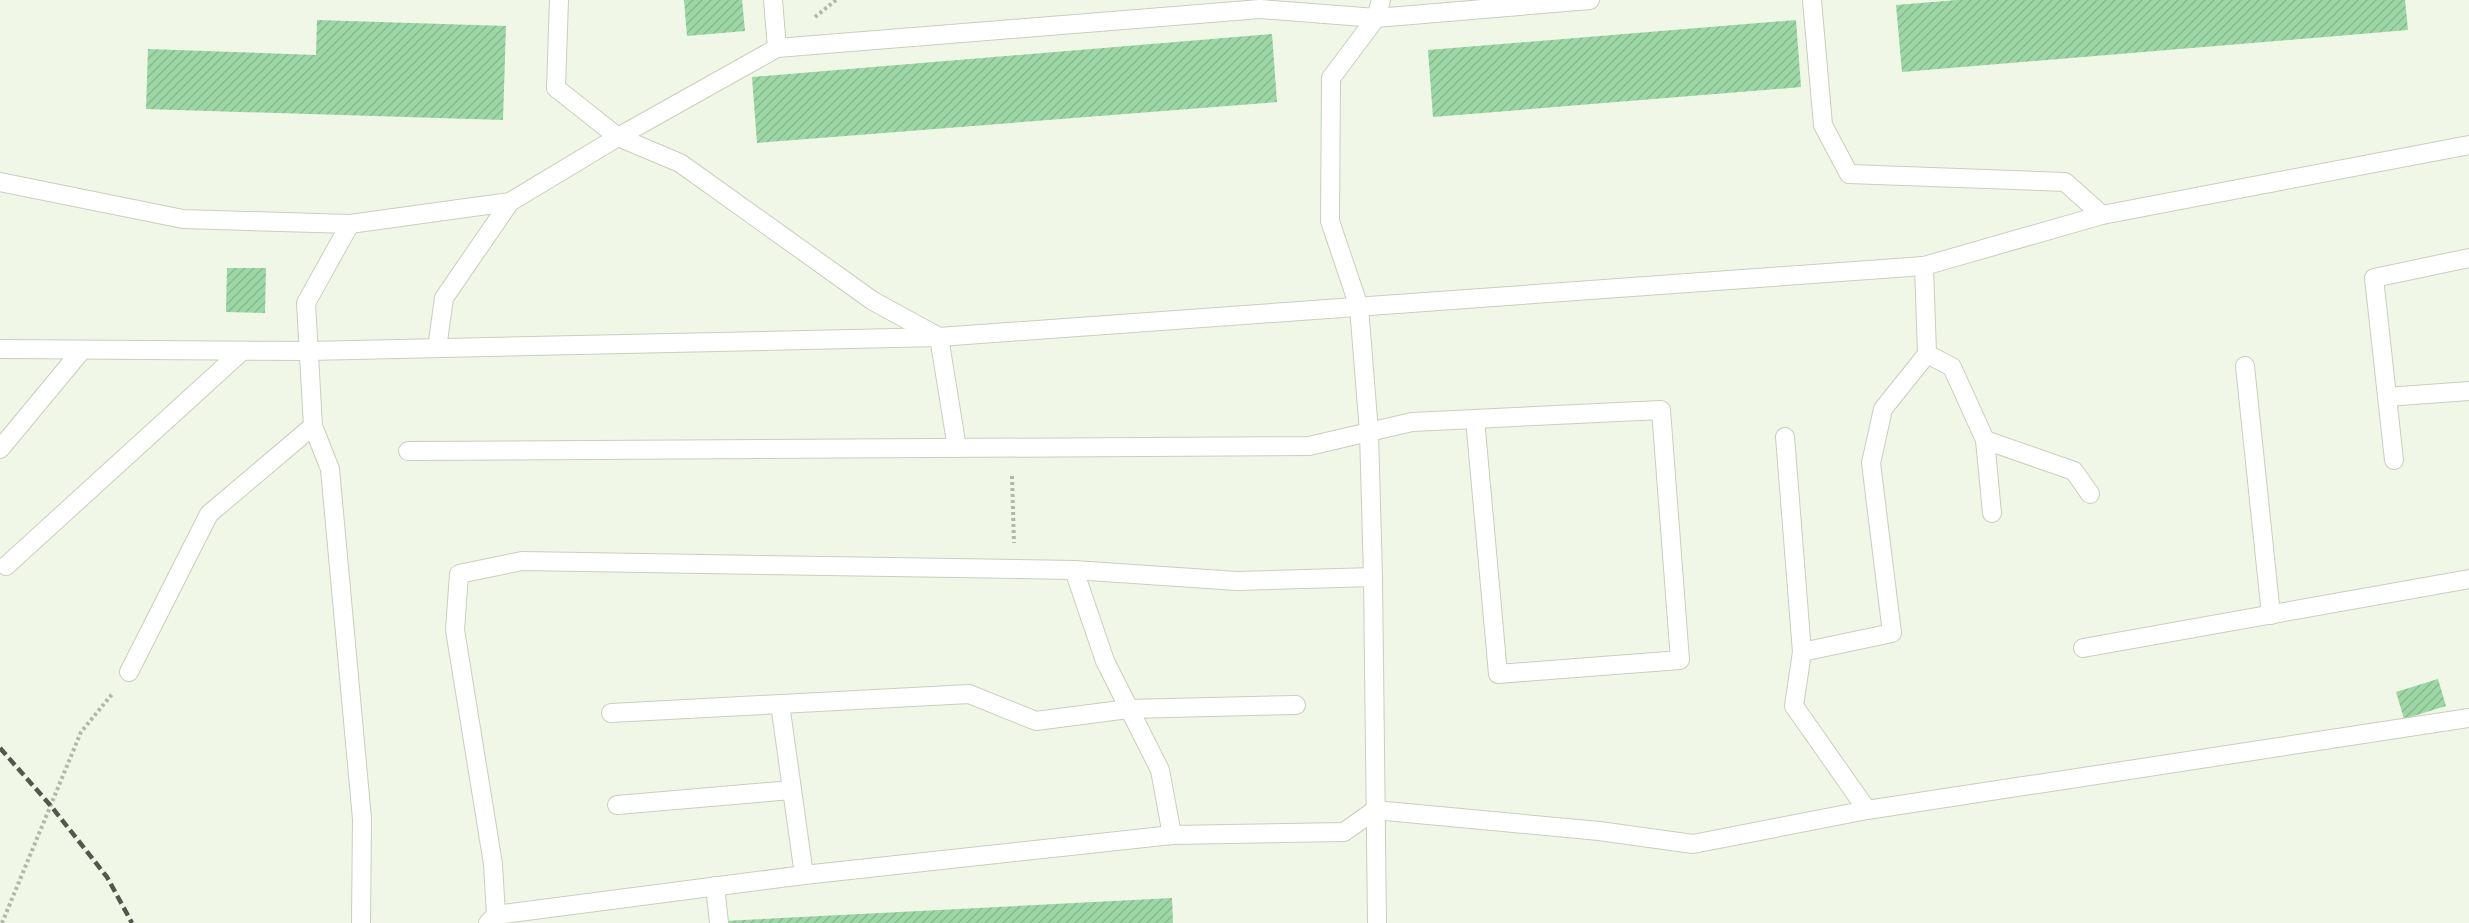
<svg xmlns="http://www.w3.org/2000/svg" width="2469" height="923" viewBox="0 0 2469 923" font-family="Rubik,sans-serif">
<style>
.building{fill:url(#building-hatch)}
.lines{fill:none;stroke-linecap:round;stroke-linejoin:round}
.service-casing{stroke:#c8cfbe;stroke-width:20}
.path{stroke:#b2b7aa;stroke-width:4;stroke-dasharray:3 3;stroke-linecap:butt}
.service{stroke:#fff;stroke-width:18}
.rail{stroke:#53574e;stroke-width:4.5;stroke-dasharray:9 4.5;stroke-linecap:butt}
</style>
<defs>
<pattern id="building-hatch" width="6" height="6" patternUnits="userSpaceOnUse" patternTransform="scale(1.5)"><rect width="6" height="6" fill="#9cd7a5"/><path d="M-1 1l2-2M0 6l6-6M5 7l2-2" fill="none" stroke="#87b98e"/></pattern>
</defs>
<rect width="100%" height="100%" fill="#f0f7e6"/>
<g class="building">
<polygon points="684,0 742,0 745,31 687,36"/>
<polygon points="1957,0 2405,0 2408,30 1902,72 1896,5"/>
<polygon points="317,20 506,26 503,120 146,109 148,49 316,55"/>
<polygon points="1796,20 1801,87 1433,117 1428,50"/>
<polygon points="1272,34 1277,102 757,143 752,77"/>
<polygon points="227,268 266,268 265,313 226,312"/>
<polygon points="2438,679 2446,706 2404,719 2396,692"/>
<polygon points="1172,898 1173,923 723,923 723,921"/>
</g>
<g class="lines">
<g class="service-casing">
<g id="service">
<polyline points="559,0 556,88 618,137 680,163 873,301 939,337 957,448"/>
<polyline points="773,0 777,48"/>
<polyline points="1812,0 1823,125 1849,174 2065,182 2102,215"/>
<polyline points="0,182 183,219 350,224 510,202 618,137 777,48 1260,9 1376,18 1590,0"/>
<polyline points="350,224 306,303 313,426 330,469 362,819 361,923"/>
<polyline points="437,348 444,298 510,202"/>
<polyline points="0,349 309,351 939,337 1924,266 2102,215 2469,145"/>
<polyline points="1927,354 1952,367 1985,440 1992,513"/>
<polyline points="2245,366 2271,615"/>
<polyline points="2387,397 2469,391"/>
<polyline points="1785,437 1802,652 1794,706 1867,810"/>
<polyline points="1985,440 2074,471 2090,494"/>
<polyline points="0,449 82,350"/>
<polyline points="408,451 1309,446 1412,422 1661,410 1680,660 1498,674 1475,419"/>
<polyline points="2394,460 2374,278 2469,258"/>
<polyline points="6,566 242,351"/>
<polyline points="1074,570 1105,661 1160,770 1172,835"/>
<polyline points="2083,648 2469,579"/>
<polyline points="1802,652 1892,633 1871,463 1883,409 1927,354 1924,266"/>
<polyline points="129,672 209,514 313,426"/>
<polyline points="780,704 804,875"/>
<polyline points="611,713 969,694 1036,721 1128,709 1296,705"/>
<polyline points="617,805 792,790"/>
<polyline points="715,886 719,923"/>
<polyline points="496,915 493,864 455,630 459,574 522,561 1074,570 1237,581 1373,577"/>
<polyline points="488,923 496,915 804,875 1172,835 1344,832 1375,810 1599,831 1693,844 1867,810 2469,718"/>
<polyline points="1377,923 1373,577 1369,432 1359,307 1330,221 1331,78 1376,18 1381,0"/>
</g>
</g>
<g class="path">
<polyline points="815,17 836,0"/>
<polyline points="1012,476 1014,543"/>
<polyline points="2,923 81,732 113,693"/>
</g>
<use href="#service" class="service"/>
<polyline class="rail" points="0,748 51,806 107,877 132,923"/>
</g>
</svg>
